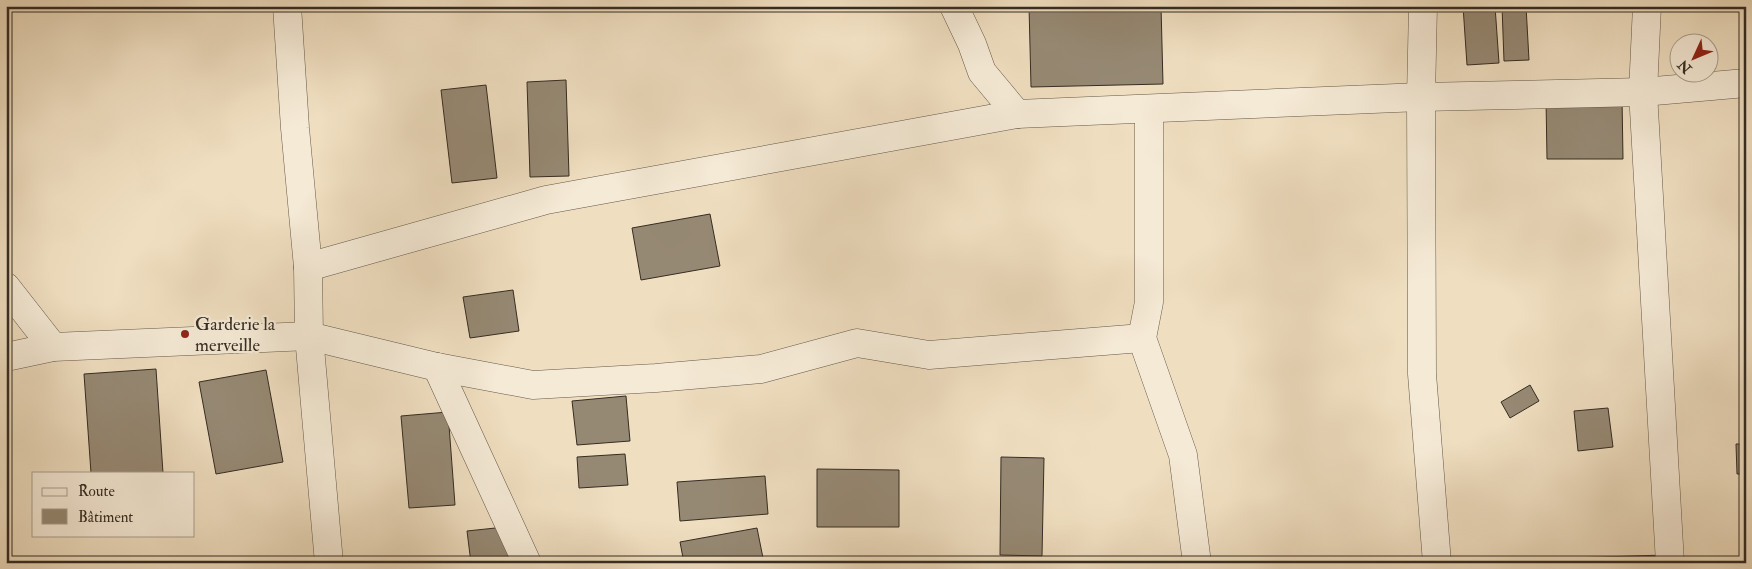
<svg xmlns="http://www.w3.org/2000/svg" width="1752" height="569" viewBox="0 0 1752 569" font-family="'IM FELL Double Pica',serif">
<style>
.building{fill:#968974;stroke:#352c22}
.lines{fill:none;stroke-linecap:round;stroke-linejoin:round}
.minor-casing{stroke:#64584a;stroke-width:29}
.minor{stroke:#f5ead6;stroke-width:28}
.poi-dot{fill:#8f2418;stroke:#f5ead6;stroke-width:2}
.labels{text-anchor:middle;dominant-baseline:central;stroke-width:4.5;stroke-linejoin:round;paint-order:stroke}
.poi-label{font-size:18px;fill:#352c22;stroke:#f5ead6;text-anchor:start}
</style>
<rect width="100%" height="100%" fill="#efdec0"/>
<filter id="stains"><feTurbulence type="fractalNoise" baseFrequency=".004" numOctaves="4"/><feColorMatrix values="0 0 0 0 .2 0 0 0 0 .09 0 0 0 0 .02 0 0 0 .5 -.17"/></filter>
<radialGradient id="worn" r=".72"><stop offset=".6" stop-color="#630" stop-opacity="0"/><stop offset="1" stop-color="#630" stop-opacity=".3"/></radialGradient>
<g class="building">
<polygon points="1029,6 1161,6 1163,84 1031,87"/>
<polygon points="1463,6 1495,6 1499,63 1467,65"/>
<polygon points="1502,6 1526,6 1529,60 1504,61"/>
<polygon points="566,80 569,176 530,177 527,82"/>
<polygon points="486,85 497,178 452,183 441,90"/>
<polygon points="1622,98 1623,159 1547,159 1546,99"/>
<polygon points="710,214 720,266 641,280 632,228"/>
<polygon points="513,290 519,331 470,338 463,297"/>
<polygon points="156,369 163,473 91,473 84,374"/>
<polygon points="266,370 283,462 216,474 199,382"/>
<polygon points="1530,385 1539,401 1510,418 1501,402"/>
<polygon points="626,396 630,441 577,445 572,401"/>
<polygon points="1608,408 1613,447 1578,451 1574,411"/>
<polygon points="448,412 455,505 409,508 401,416"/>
<polygon points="1736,444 1746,444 1746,474 1737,474"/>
<polygon points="625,454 628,485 579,488 577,457"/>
<polygon points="1001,457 1044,458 1042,556 1000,555"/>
<polygon points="817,469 899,470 899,527 817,527"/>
<polygon points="765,476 768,514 680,521 677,482"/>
<polygon points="505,527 509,563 471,563 467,531"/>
<polygon points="757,528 764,563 684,563 680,542"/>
<polygon points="1665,555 1665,563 1568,563 1568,558"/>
</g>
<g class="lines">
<g class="minor-casing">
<g id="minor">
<polyline points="287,6 295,128 308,267 309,336 329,563"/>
<polyline points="954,6 972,44 982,72 1017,114"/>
<polyline points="1423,6 1421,97 1422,374 1437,563"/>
<polyline points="1647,6 1643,92 1670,563"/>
<polyline points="1149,109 1149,302 1142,338 1183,455 1197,563"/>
<polyline points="308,267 546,200 1017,114 1421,97 1643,92 1746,83"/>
<polyline points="6,287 53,347"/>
<polyline points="6,357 53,347 309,336 437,367 533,385 656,378 761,369 857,343 929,355 1142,338"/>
<polyline points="437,367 527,563"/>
</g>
</g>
<use href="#minor" class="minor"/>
</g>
<circle class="poi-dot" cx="185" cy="334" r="5"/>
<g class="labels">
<g class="poi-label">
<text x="195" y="324">Garderie la<tspan x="195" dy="21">merveille</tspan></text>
</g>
</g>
<rect width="1752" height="569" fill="none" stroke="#efdec0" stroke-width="25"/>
<rect x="8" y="8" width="1737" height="554" fill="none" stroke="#352c22" stroke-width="2.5"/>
<rect x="12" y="12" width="1727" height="544" fill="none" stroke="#352c22"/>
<rect x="32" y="472" width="162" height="65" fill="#f5ead6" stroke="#a89e8e"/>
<rect x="42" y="488" width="25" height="8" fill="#f5ead6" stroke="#a89e8e"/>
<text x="78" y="496" font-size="15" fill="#352c22">Route</text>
<rect x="42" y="509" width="25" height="15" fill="#968974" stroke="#a89e8e"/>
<text x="78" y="522" font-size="15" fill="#352c22">Bâtiment</text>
<g transform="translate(1694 58) rotate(226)"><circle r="24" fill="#f5ead6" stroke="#a89e8e"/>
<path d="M0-4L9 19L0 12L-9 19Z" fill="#8f2418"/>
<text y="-8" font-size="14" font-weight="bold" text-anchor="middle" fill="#352c22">N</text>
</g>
<rect width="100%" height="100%" filter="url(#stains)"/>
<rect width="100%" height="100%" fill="url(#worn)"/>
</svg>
